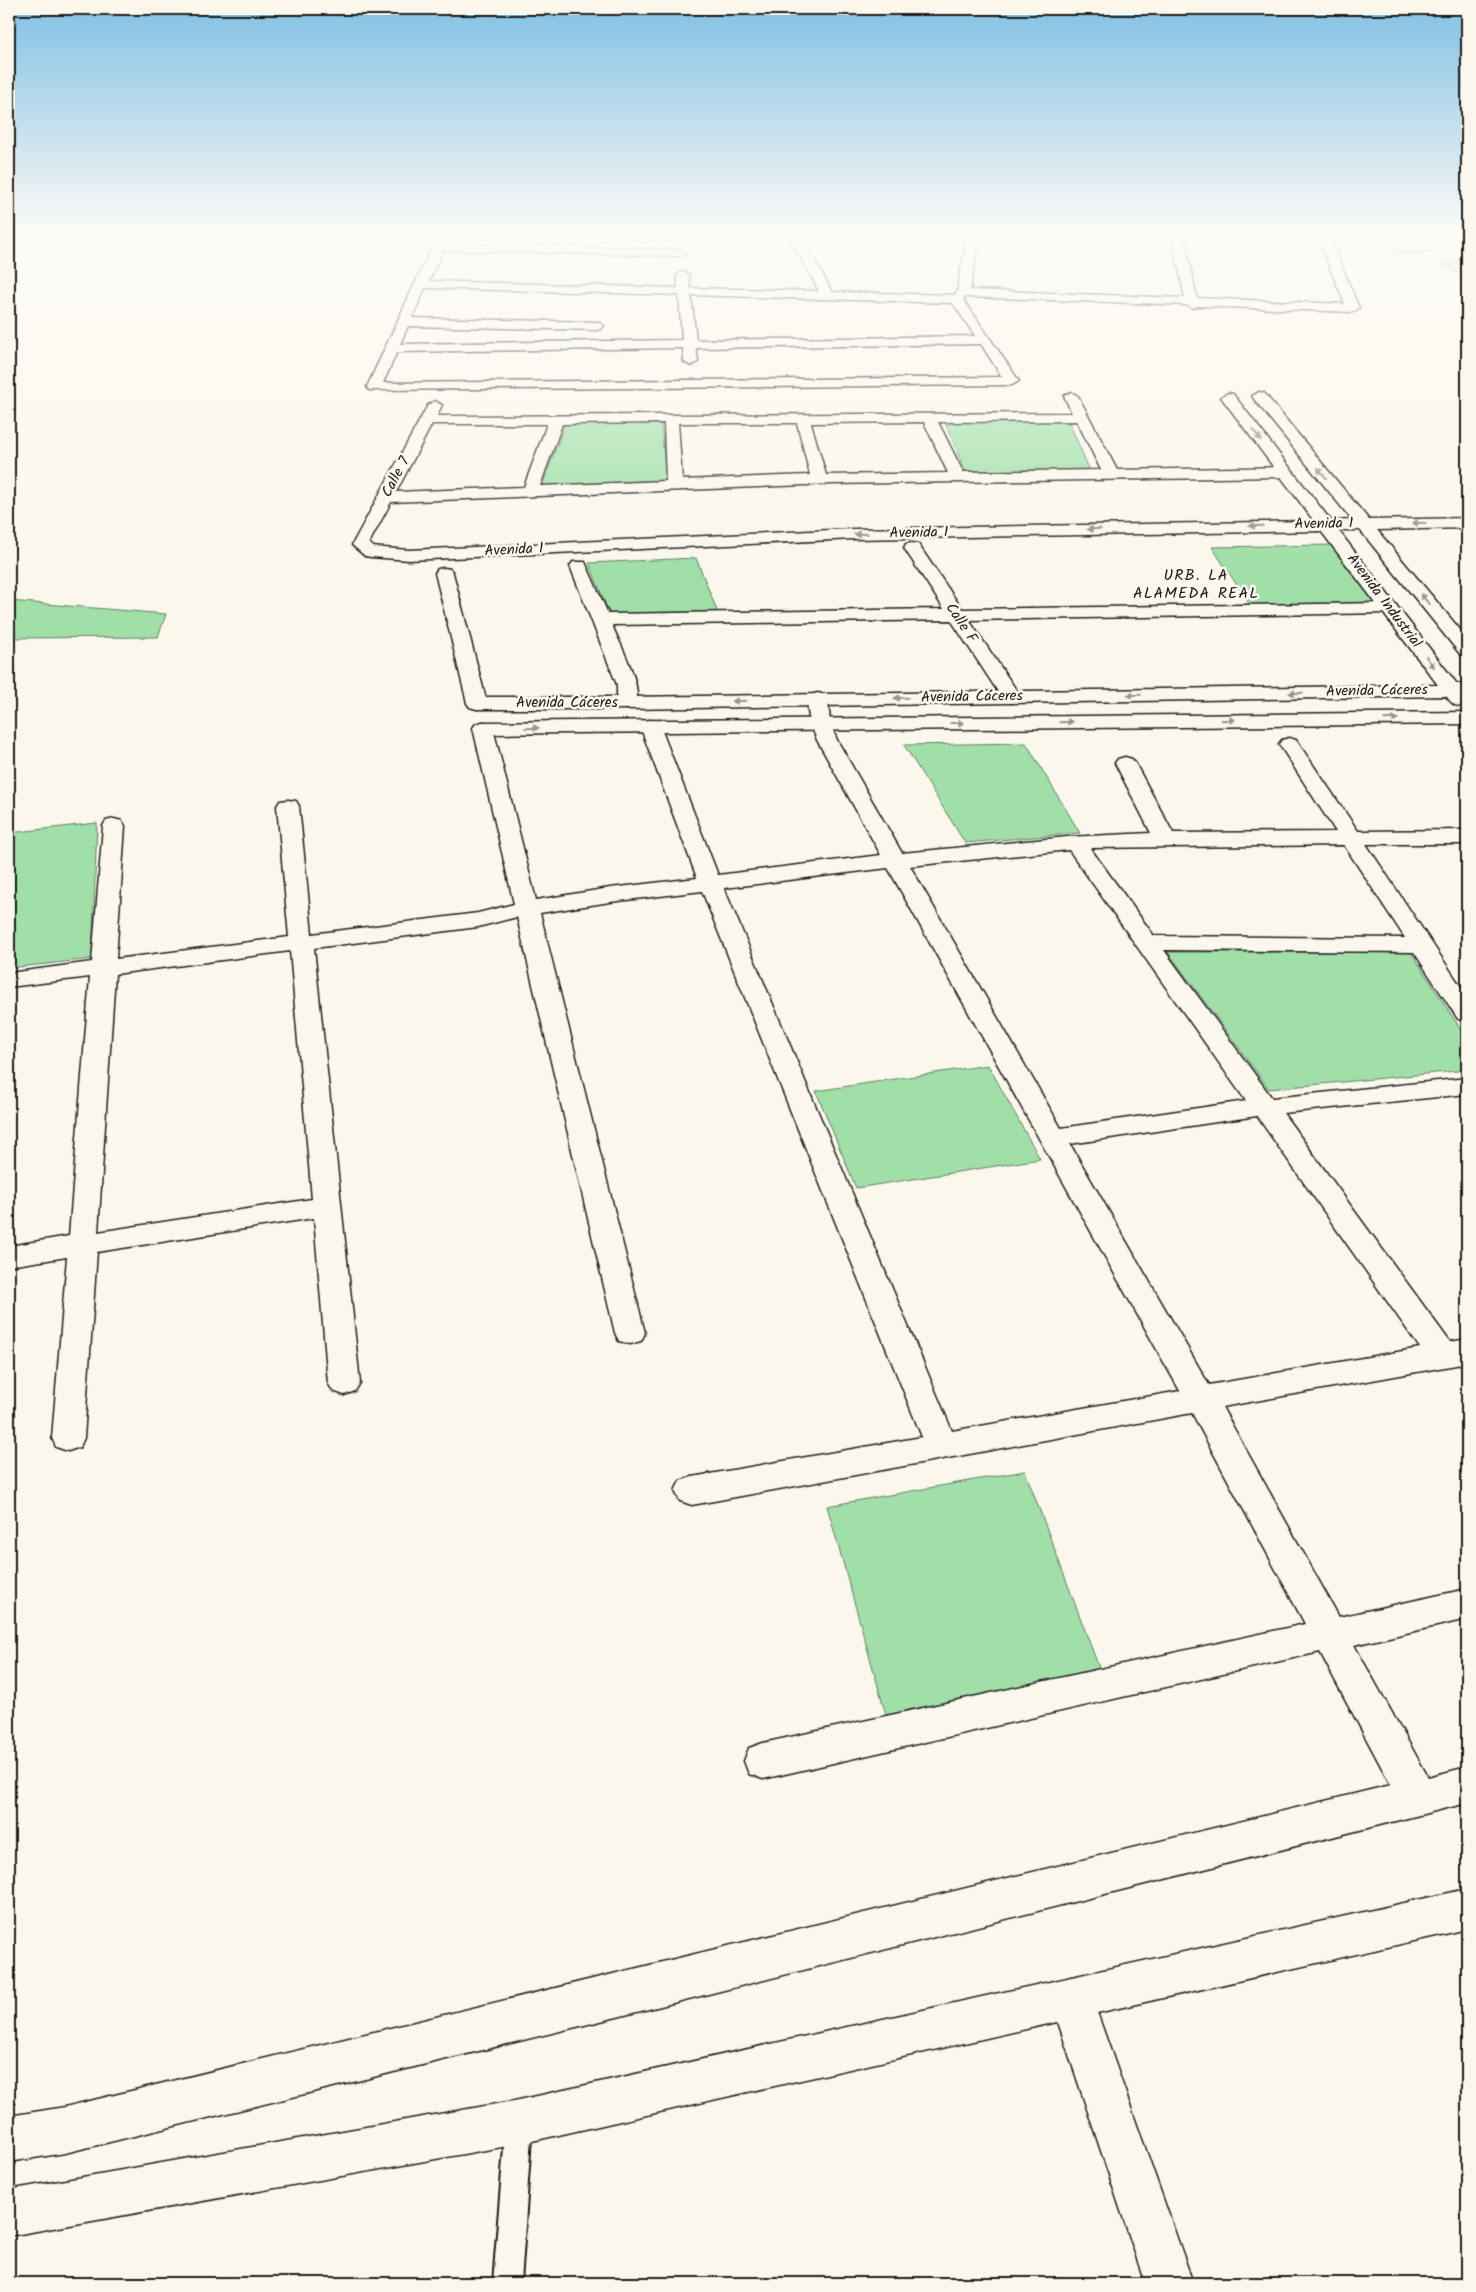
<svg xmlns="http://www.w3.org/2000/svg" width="1476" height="2292" viewBox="0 0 1476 2292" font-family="Kalam,sans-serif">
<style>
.green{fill:#a0e0a8;stroke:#5e7e62}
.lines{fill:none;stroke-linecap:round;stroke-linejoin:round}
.service-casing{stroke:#1c1c1c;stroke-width:4}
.minor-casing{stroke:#1c1c1c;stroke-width:3}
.tertiary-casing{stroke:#1c1c1c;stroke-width:3}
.service{fill:#fbf7ec;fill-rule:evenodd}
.minor{fill:#fbf7ec;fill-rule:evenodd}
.tertiary{fill:#fbf7ec;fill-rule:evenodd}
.oneway{fill:#97948e}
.labels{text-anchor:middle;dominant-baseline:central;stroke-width:5;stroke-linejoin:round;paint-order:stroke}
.far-street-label{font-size:15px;fill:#1c1c1c;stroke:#fbf7ec}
.far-neighbourhood-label{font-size:16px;letter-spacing:1px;fill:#1c1c1c;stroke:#fbf7ec}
</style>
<rect width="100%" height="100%" fill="#fbf7ec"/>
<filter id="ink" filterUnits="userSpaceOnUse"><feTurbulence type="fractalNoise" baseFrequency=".02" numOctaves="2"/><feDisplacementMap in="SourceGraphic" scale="10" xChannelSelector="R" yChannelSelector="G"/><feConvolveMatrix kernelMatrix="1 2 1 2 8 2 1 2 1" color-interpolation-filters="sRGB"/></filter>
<g filter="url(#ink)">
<g class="green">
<polygon points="1410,236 1435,252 1399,254 1374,238"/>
<polygon points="1467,260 1467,279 1439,262"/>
<polygon points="944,420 1068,420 1090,471 965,471"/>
<polygon points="661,422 666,482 542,487 565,423"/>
<polygon points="1333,545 1377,603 1250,605 1212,547"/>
<polygon points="696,558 718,613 610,615 589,563"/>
<polygon points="9,601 166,614 158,637 9,638"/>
<polygon points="1026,743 1080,833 965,843 904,745"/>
<polygon points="97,823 92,959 9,968 9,833"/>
<polygon points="1168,952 1411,952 1467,1039 1467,1070 1269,1089"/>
<polygon points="988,1065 1040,1159 856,1188 816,1091"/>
<polygon points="1025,1471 1101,1673 887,1718 827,1506"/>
</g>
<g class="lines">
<g class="service-casing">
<polygon id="service" points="519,2110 528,2114 532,2123 521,2283 493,2283 506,2123 510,2114"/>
</g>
<g class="minor-casing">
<g id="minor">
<path d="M437,236H449L446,243L681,250L687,253L681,256L443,250L429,281L678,288L677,275L683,271L689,275L690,288L819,291L789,236H801L832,292L954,295L957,292L967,236H979L970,290L1185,298L1172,236H1184L1197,298L1345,304L1317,236H1329L1359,308L1353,312L1197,306L1192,308L1187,305L966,297L963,299L1019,381L1012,385L369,390L367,387ZM425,288L679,295L682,340L400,344L408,326L598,330L604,326L598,322L412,318ZM691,295L953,303L975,336L696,340ZM981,344L1002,377L383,383L397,352L683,348L684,362L691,366L698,362L696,348Z"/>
<path d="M1071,392L1078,396L1117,470L1286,467L1291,469L1294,472L1291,475L1286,477L831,484L391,502L369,543L379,552L377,556H365L352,545L428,405L435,401L442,405L437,416L1072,413L1064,396ZM1077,421L1101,470L963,472L938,422ZM924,422L948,473L826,475L811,423ZM664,423L666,481L540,486L562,424ZM678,423H797L810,475L682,480ZM432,424H547L524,487L396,492Z"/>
<path d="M912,543L918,544L962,609L1389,603L1395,604L1398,608L1395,612L1389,613L969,620L1021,697L1018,701L1011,703L1004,701L951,620L612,625C619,643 646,690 634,707L627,709L620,707L617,703V685L570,566L573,562H585L608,614L944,609L904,548L906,544Z"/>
<polygon points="444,568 450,569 453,573 487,703 484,707 477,709 470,707 467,703 435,573 438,569"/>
<path d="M818,693L825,695L828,699L830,723L837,740L902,853L1067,837L1151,833L1115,763L1118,759L1125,757L1132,759L1135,763L1173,833L1336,832L1279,744L1282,740L1289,738L1296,740L1358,831L1467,830V844H1366L1467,996V1021L1458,1019L1414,952L1164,950L1272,1098L1467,1078V1094L1283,1113L1450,1342L1467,1339V1363L1222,1407L1339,1617L1467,1589V1619L1354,1645L1428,1777L1467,1767V1803L621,2016L65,2153L9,2162V2116L65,2107L1391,1785L1320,1652L763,1779L749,1774L744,1761L749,1748L763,1743L1305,1624L1192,1413L692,1505L680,1501L675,1491L680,1481L692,1477L922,1437L702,891L610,902L540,913L645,1333L641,1341L630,1344L619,1341L615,1333L517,917L478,927L314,948L360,1383L355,1391L344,1395L333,1391L328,1383L314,1218L97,1252L84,1438L80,1447L68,1451L56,1447L52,1438L67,1257L9,1266V1246L69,1236L90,977L9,987V973L92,962L103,826L106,821L114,819L122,821L125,826L116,959L289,937L277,806L280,801L288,800L296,801L299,806L312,934L478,913L514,904L473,728L476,724L483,722L490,724L493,728L536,900L610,888L697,878L640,726L643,722L650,720L657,722L660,726L718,875L881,855L817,740C812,728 803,707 811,695ZM1344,845L1405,938L1154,936L1090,848ZM1069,850L1246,1101L1061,1128L910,866ZM888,868L1180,1391L952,1431L724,888ZM290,951L312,1199L98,1232L115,974ZM1257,1116L1420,1348L1209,1385L1070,1144Z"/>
<polygon points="1071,1977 1086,1983 1092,1998 1193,2283 1145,2283 1050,1998 1056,1983"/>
</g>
</g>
<g class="tertiary-casing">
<g id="tertiary">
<path d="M1259,392L1264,393L1369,520L1467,518V528L1377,530L1467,638V656L1460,654L1360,530H1338L1457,684H1467V705C1456,708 1453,705 1446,696L627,709H477L470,707L467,703L470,699L477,697H627L1438,685L1321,531L854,539L409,560L371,557L365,556L363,552L365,548L371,547L409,550L854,529L1314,521L1221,397L1228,393L1233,394L1331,521L1352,520L1254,399L1252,396Z"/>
<polygon points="1467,712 1467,724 483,734 476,732 473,728 476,724 483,722"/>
<polygon points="1467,1889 1467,1929 519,2144 9,2236 9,2190 519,2100"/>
</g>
</g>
<use href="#service" class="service"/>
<use href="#minor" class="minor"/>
<use href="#tertiary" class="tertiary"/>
</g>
<defs><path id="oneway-solid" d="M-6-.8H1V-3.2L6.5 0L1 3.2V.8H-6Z" transform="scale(1.25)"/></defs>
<g class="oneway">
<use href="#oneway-solid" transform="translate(1257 435) rotate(52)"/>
<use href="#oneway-solid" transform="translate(1322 473) rotate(-129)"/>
<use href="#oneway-solid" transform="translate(1419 523) rotate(180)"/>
<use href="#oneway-solid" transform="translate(1256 526) rotate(179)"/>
<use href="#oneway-solid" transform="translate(1094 529) rotate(179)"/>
<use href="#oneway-solid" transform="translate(861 534) rotate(179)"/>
<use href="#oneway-solid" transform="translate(1425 599) rotate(-129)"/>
<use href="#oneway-solid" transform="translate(1430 662) rotate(53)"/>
<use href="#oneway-solid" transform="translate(1296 693) rotate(179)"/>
<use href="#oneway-solid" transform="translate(1134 695) rotate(179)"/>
<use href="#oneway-solid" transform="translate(901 698) rotate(179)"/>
<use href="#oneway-solid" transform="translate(739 701) rotate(179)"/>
<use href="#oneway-solid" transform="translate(1391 719) rotate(-1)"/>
<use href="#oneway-solid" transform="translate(1228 720) rotate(-1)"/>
<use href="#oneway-solid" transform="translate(1066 722) rotate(-1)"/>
<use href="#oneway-solid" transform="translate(957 723)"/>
<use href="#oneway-solid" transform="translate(532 728) rotate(-1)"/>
</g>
</g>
<linearGradient id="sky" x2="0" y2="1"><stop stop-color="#80c1e4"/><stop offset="0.42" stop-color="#fdfbf6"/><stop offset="1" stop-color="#fdfbf6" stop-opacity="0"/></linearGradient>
<rect width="1476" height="557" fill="url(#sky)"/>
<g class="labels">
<g class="far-street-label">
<text transform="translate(396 477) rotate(-62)">Calle 7</text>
<text transform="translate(1324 524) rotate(-1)">Avenida 1</text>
<text transform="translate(919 533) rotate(-1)">Avenida 1</text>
<text transform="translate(514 550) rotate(-3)">Avenida 1</text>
<text transform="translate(1384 601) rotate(53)">Avenida Industrial</text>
<text transform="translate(961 623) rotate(56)">Calle F</text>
<text transform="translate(1377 691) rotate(-1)">Avenida Cáceres</text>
<text transform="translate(972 697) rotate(-1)">Avenida Cáceres</text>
<text x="567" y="703">Avenida Cáceres</text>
</g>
<g class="far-neighbourhood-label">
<text x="1196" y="575">URB. LA<tspan x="1196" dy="18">ALAMEDA REAL</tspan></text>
</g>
</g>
<rect width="1476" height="2292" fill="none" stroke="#fbf7ec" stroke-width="30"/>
<rect x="15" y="15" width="1446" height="2262" fill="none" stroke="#1c1c1c" stroke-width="2" filter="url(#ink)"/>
</svg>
